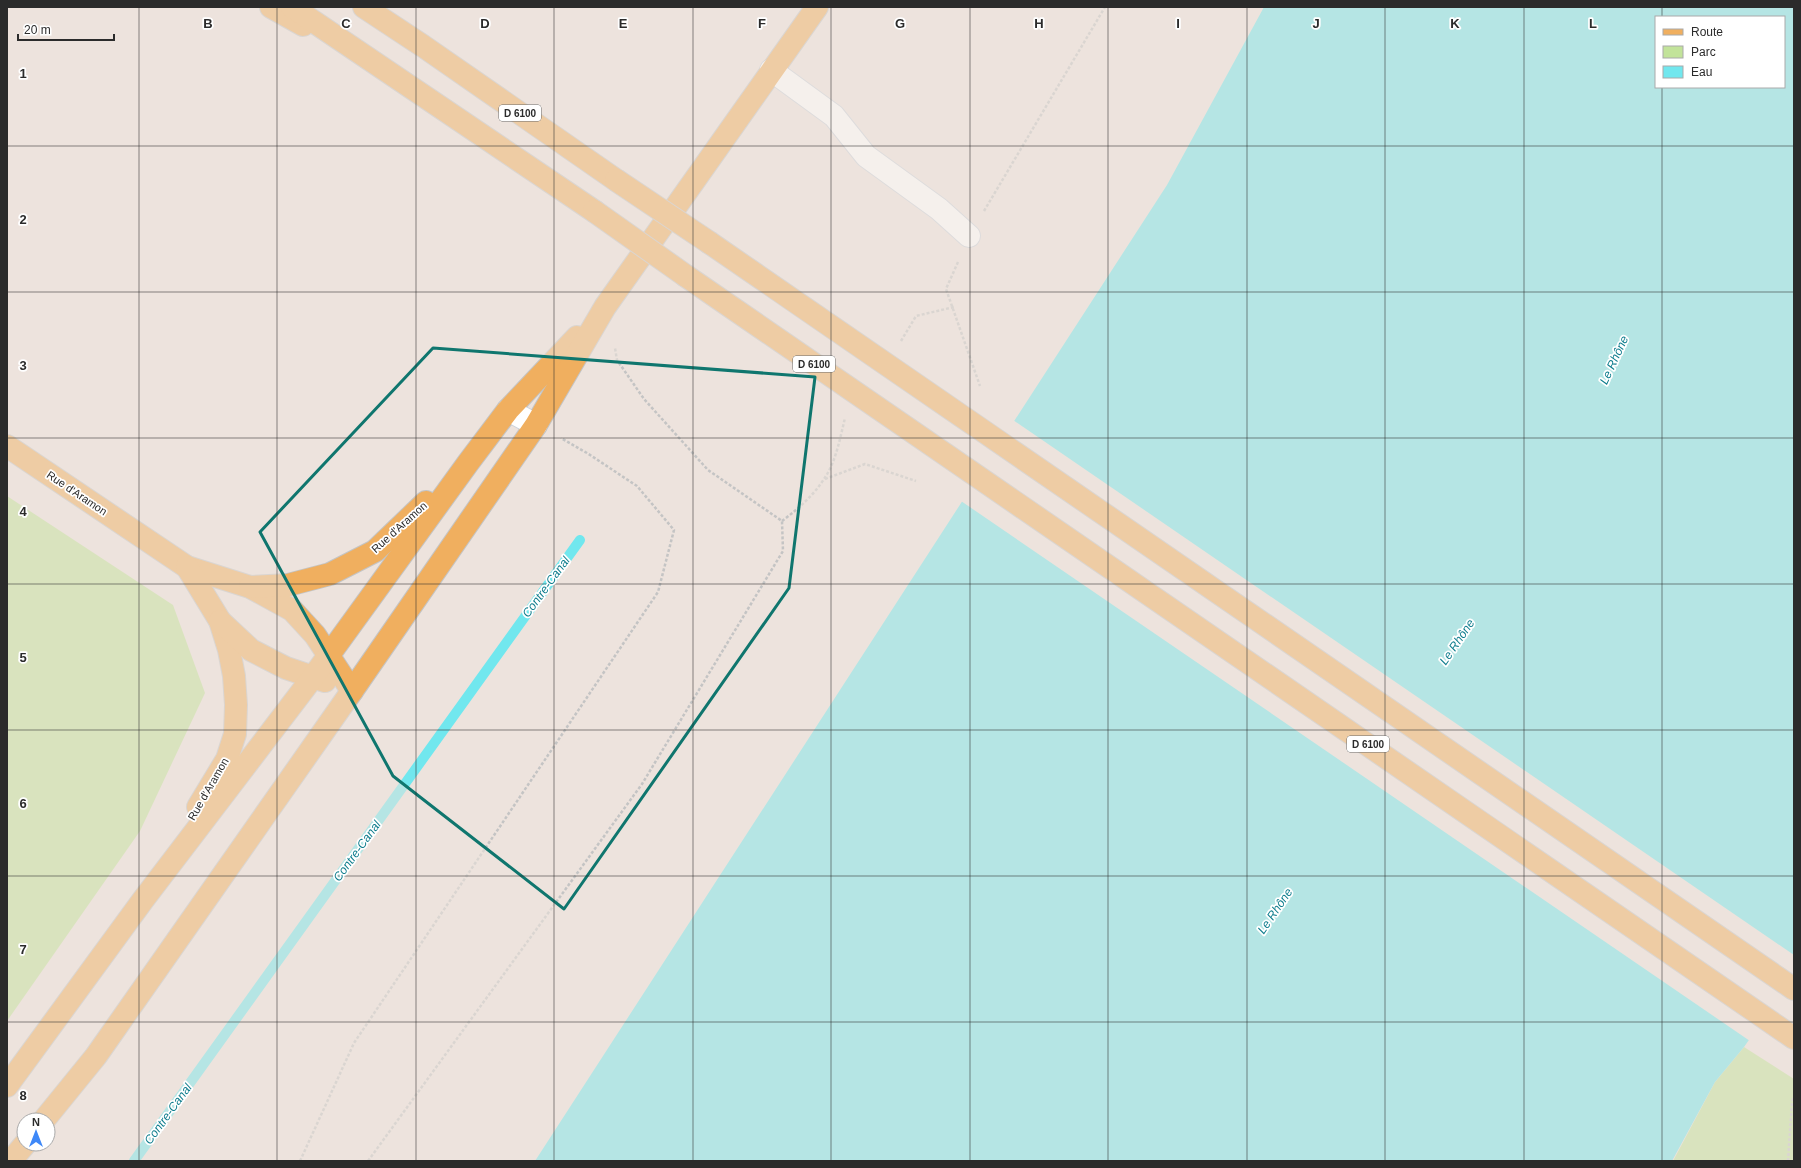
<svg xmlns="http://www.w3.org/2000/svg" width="1801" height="1168" viewBox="0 0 1801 1168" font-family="Helvetica,sans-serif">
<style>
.green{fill:#c2e39a}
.water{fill:#71e7ee;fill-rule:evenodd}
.pier{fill:#ede3dd}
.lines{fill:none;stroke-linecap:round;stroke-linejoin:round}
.stream{stroke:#71e7ee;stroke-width:10}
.minor-casing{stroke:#cbd2dc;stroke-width:24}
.major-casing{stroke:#c4c4c4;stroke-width:24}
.path{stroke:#c4c4c4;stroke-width:2.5;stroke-dasharray:3 2;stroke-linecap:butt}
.minor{stroke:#fff;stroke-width:22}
.major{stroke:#f0af5f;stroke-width:22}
.major-bridge-casing{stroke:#c4c4c4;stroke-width:24;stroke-linecap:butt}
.major-bridge{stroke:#f0af5f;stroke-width:22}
.marked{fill:none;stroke:#0f766e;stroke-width:3;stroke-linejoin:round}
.grid{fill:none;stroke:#2b2b2b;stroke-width:1;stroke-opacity:0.55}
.labels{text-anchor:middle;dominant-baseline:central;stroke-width:3.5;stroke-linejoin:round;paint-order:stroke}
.shield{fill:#fff;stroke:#6b6b6b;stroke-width:1}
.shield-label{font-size:10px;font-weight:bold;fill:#2b2b2b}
.street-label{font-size:11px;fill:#2b2b2b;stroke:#fff}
.water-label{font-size:12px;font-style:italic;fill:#0e7d8d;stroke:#fff}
.grid-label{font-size:13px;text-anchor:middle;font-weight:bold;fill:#2b2b2b;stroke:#fff;stroke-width:3.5;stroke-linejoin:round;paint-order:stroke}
</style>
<rect width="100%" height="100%" fill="#ede3dd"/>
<g class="green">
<polygon points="7,496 173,605 205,693 140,831 7,1021"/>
<polygon points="1744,1047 1794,1079 1794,1161 1673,1161 1715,1082"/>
</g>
<path class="water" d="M1264,7H1794V976L1744,1047L1715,1082L1672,1161H535L1167,185ZM1656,17H1784V87H1656Z"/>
<polygon class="pier" points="1013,420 1794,955 1794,979 1750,1041 961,501"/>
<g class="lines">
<polyline class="stream" points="134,1161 580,540"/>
<g class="minor-casing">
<g id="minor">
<polyline points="771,70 834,116 866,156 939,209 969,236"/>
<polyline points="508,410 536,425"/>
</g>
</g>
<g class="major-casing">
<g id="major">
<polyline points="271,7 303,25"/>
<polyline points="292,7 594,211"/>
<polyline points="364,7 423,46 616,180"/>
<polyline points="710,243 1794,989"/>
<polyline points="686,276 1794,1038"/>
<polyline points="7,446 187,567 250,587 292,610 315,635 352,691"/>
<polyline points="187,567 220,621 229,650 234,676 236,705 235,734 227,759 198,807"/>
<polyline points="250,587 288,585 330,574 375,551 426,502"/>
<polyline points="220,621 251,650 286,668 325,681"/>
<polyline points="7,1086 143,900 313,677 468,463 508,410 577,337"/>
<polyline points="44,1120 96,1056 352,691 536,425 605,307 817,7"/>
<polyline points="11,1161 25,1144"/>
</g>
</g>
<g class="path">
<polyline points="984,211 1105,7"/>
<polyline points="958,262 946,289 980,386"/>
<polyline points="901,341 916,316 954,307"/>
<polyline points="825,479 865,464 916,481"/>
<path d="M782,521C798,509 813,496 824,479C836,462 840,438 845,418"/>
<polyline points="300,1161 354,1043 658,592 674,530 637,486 587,453 561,438"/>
<polyline points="368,1161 642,784 783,551 782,521 708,470 644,399 617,360 615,348"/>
<polyline points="1788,1161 1792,1102 1794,1096"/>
</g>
<use href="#minor" class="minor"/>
<use href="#major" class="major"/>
<g class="major-bridge-casing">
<g id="major-bridge">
<polyline points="616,180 710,243"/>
<polyline points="594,211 686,276"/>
</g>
</g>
<use href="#major-bridge" class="major-bridge"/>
</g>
<path d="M0 0H1801V1168H0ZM433,348L815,377L789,588L564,909L393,776L260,532Z" fill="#ede3dd" fill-opacity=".55" fill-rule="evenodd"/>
<path class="marked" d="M433,348L815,377L789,588L564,909L393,776L260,532Z"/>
<path class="grid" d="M139,7V1161M277,7V1161M416,7V1161M554,7V1161M693,7V1161M831,7V1161M970,7V1161M1108,7V1161M1247,7V1161M1385,7V1161M1524,7V1161M1662,7V17M1662,87V1161M7,146H1794M7,292H1794M7,438H1794M7,584H1794M7,730H1794M7,876H1794M7,1022H1794"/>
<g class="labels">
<g class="shield">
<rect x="499" y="105" width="42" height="16" rx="3"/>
<rect x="793" y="356" width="42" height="16" rx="3"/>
<rect x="1347" y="736" width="42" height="16" rx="3"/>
</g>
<g class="shield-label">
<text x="520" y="113">D 6100</text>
<text x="814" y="364">D 6100</text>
<text x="1368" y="744">D 6100</text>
</g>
<g class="street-label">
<text transform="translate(77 493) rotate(34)">Rue d'Aramon</text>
<text transform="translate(399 527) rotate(-42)">Rue d'Aramon</text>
<text transform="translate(208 789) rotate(-60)">Rue d'Aramon</text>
</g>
<g class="water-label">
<text transform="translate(1614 360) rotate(-65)">Le Rhône</text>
<text transform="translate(546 587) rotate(-54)">Contre-Canal</text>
<text transform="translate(1457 642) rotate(-56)">Le Rhône</text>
<text transform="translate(357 851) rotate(-54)">Contre-Canal</text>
<text transform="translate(1275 911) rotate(-56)">Le Rhône</text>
<text transform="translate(168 1114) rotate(-54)">Contre-Canal</text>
</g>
</g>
<g class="grid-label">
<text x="208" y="28">B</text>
<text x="346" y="28">C</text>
<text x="485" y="28">D</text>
<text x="623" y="28">E</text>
<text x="762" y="28">F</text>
<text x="900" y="28">G</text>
<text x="1039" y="28">H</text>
<text x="1178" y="28">I</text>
<text x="1316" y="28">J</text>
<text x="1455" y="28">K</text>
<text x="1593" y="28">L</text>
<text x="23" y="78">1</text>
<text x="23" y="224">2</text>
<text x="23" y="370">3</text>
<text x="23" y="516">4</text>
<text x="23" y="662">5</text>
<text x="23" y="808">6</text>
<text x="23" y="954">7</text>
<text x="23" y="1100">8</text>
</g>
<rect width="1801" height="1168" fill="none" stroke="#2b2b2b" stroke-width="16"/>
<rect x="1655" y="16" width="130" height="72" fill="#ffffff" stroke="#aaaaaa"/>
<rect x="1663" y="29" width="20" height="6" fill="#f0af5f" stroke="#aaaaaa"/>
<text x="1691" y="36" font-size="12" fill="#2b2b2b">Route</text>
<rect x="1663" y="46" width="20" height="12" fill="#c2e39a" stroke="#aaaaaa"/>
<text x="1691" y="56" font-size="12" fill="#2b2b2b">Parc</text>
<rect x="1663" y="66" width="20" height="12" fill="#71e7ee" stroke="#aaaaaa"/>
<text x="1691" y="76" font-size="12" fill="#2b2b2b">Eau</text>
<g transform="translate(36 1132)"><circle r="19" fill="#ffffff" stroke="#aaaaaa"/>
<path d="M0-3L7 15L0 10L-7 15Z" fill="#3e88f8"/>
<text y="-6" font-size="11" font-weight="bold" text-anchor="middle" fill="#2b2b2b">N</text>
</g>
<path d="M18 34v6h96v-6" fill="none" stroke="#2b2b2b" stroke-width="2"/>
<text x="24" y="34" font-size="12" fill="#2b2b2b" stroke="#ffffff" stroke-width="3" paint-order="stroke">20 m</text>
</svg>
